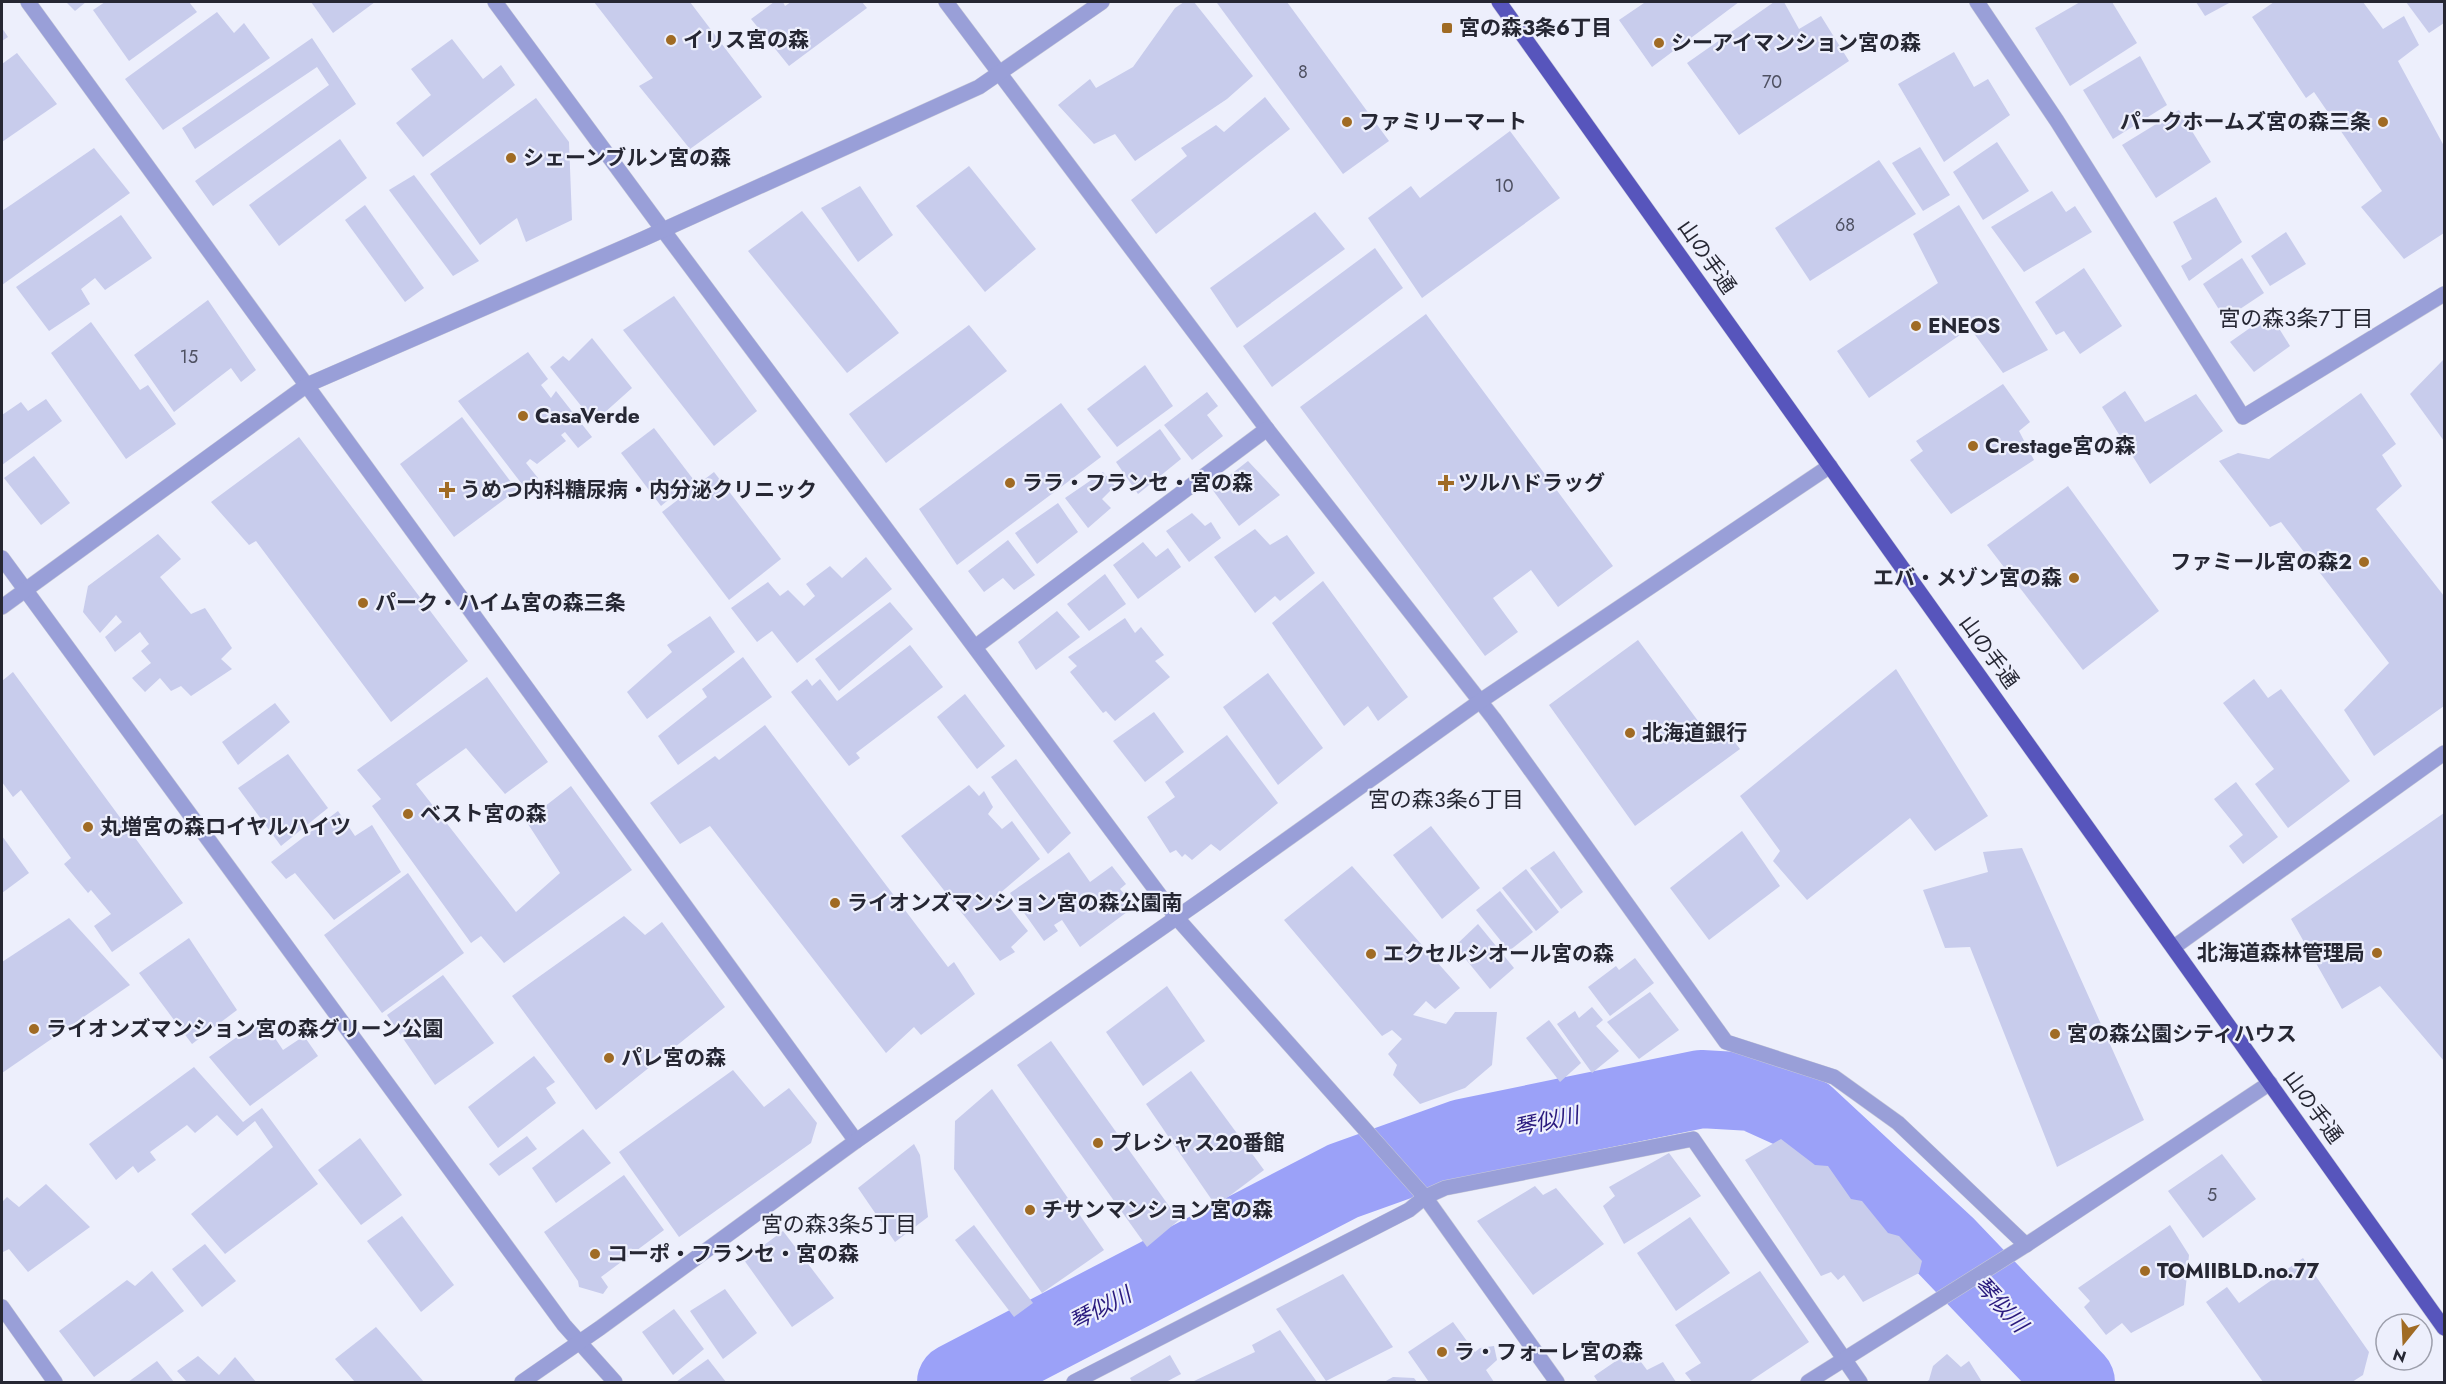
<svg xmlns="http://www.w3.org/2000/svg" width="2446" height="1384" viewBox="0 0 2446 1384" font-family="Jost,'Noto Sans JP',sans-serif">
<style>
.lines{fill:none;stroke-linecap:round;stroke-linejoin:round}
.river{stroke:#9ba1f8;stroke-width:78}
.building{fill:#c8ccec}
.minor-casing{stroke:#c9cbd8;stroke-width:16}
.major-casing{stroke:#c9cbd8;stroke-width:16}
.minor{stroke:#999fd8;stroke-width:15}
.major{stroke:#5755bc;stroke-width:15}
.poi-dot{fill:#a06b24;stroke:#edeffc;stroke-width:2}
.labels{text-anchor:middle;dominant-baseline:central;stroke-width:4.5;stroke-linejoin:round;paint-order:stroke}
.number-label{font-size:18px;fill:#4e5061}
.poi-label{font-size:21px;font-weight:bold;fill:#262733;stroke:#edeffc;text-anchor:start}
.street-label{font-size:21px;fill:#262733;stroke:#edeffc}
.neighbourhood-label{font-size:22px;fill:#262733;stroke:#edeffc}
.water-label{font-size:22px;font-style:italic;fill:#29197d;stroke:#edeffc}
</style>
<rect width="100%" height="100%" fill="#edeffc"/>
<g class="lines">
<polyline class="river" points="956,1382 1343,1181 1463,1138 1701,1089 1753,1092 1806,1116 1945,1245 2076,1382"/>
</g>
<g class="building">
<polygon points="66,2 86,2 75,11"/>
<polygon points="105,2 189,2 197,12 129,61 93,10"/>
<polygon points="311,2 375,2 333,33"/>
<polygon points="594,2 690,2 762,97 690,149 639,86 653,78"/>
<polygon points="774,2 783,2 785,6 791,2 862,2 867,8 789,66 751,19"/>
<polygon points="1184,2 1194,2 1253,76 1227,99 1135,161 1115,134 1094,144 1058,105 1090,79 1096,88 1133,67 1175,8"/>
<polygon points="1218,2 1287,2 1389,141 1343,174 1217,3"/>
<polygon points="1643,2 1739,2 1652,67 1619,20 1644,3"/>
<polygon points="1774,2 1784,2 1799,29 1821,16 1849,61 1739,135 1687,63"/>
<polygon points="2080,2 2112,2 2137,43 2070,86 2035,28"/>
<polygon points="2196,2 2231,2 2205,16"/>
<polygon points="2274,2 2363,2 2383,29 2404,16 2419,45 2398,61 2444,146 2444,233 2404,259 2361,207 2382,191 2314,92 2306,98 2252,17"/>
<polygon points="2406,2 2444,2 2444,23 2429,33"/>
<polygon points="217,12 234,33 244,23 270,58 163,130 125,79"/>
<polygon points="2,28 8,37 2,41"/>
<polygon points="312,38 356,104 213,206 195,181 329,85 317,67 195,149 182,128"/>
<polygon points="452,39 483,79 501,65 515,85 423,157 396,123 431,95 411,69"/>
<polygon points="1954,52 1974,87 1988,79 2010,115 1944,162 1898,84"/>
<polygon points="17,53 57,104 2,142 2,64"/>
<polygon points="2140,56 2167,105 2113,139 2083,90"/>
<polygon points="1265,97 1290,129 1156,234 1131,200 1187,156 1181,148 1216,125 1224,132"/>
<polygon points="536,98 569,142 572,220 526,242 517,218 480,245 430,174"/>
<polygon points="2179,110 2211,162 2156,198 2122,145"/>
<polygon points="1510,131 1560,198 1422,298 1368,218 1411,186 1420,198"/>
<polygon points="340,139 367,178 279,246 249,205"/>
<polygon points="1997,142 2029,191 1983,220 1953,172"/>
<polygon points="1920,147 1950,195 1923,211 1892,163"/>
<polygon points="94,148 130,193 2,285 2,211"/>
<polygon points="1879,160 1916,214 1810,281 1775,228"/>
<polygon points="969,166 1036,249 985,292 916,206"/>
<polygon points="414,175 479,261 453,276 389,190"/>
<polygon points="860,186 893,235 858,262 821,208"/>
<polygon points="2052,191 2066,212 2075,206 2092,232 2024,272 1991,227"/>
<polygon points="2216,197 2242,242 2189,281 2181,266 2192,259 2173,222"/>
<polygon points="365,205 424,288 405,302 345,220"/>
<polygon points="1959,205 2048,350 2003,373 1970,328 1869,398 1837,351 1938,283 1913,234"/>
<polygon points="802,211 899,333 847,373 748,251"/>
<polygon points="1315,212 1345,249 1237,328 1210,288"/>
<polygon points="121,215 152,258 105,290 95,278 81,289 90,304 49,331 16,287"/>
<polygon points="2286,232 2306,264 2270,286 2251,256"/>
<polygon points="1375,248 1403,288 1272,387 1243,346"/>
<polygon points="2242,258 2264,293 2225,319 2203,284"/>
<polygon points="2084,268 2122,326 2080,354 2064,331 2056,335 2035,302"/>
<polygon points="674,296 757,411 714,446 623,330"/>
<polygon points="208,300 256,370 241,382 231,368 174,412 134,355"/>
<polygon points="1426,314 1613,566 1558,607 1531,570 1493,598 1518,632 1485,656 1300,407"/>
<polygon points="2270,314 2290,346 2254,372 2230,342"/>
<polygon points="91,322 140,390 148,385 176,424 126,459 51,353"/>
<polygon points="969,325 1007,371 886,463 849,414"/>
<polygon points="592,338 632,388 594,422 550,367 563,356 569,361"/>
<polygon points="528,352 548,379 541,385 551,398 556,391 592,437 578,448 565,432 561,435 566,441 537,464 530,459 526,463 538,478 525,488 458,401"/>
<polygon points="2444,359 2444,441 2410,394"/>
<polygon points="1145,365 1173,406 1117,447 1087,409"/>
<polygon points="2003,384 2030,422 2019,431 2034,460 1951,514 1910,460 1923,451 1916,441"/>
<polygon points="2125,391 2145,422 2196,394 2223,431 2150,484 2102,407"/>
<polygon points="1207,392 1218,406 1207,415 1223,436 1192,460 1164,425"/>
<polygon points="2361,393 2396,444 2382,455 2402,486 2376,509 2444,596 2444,706 2374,756 2344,710 2389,663 2281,522 2270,527 2219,461 2238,453 2269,459"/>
<polygon points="46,399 62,421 2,465 2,415 21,402 28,411"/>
<polygon points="1061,403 1101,457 957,565 919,509"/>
<polygon points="462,417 517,490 454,537 400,464"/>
<polygon points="654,428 693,479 661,506 621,453"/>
<polygon points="1160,429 1181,459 1138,494 1116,462"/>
<polygon points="299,437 468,661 391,722 256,541 249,545 211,502"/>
<polygon points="34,456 70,503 41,525 4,478"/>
<polygon points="1248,461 1280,495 1239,526 1212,489"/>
<polygon points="714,472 781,559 729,600 662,512"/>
<polygon points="1103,472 1115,486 1102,499 1111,508 1088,528 1065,498"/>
<polygon points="2068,486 2159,611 2083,670 1987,545"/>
<polygon points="1058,503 1078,532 1037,564 1015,533"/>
<polygon points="1192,513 1205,526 1211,522 1221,538 1189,562 1166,531"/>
<polygon points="1255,529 1270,545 1287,535 1315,573 1280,601 1275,596 1255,613 1214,557"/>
<polygon points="158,534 181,559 160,577 191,614 205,608 232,648 221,659 232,669 191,696 181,686 171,691 160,678 145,692 132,678 151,663 141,651 149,644 140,632 115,652 105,637 122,622 116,615 100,633 83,612 88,586"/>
<polygon points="1008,540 1035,575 1014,590 1003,578 984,592 968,571"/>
<polygon points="1143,542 1156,557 1168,548 1181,567 1138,599 1113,565"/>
<polygon points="866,557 892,589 797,663 772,631 757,642 731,608 768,582 780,596 788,590 804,606 815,596 806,584 830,566 842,578"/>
<polygon points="1105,574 1126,604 1089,631 1067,604"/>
<polygon points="1323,581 1408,697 1378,721 1368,706 1344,726 1272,623"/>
<polygon points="890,602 913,629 839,691 815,659"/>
<polygon points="1057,611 1080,637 1036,670 1018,642"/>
<polygon points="710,616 735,652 647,719 627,692 672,652 667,645"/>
<polygon points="1125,618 1135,633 1141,627 1164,655 1155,661 1170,677 1115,721 1106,711 1103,713 1070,672 1077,666 1068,657"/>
<polygon points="1638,640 1704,729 1719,722 1740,749 1635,826 1549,705"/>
<polygon points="910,645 943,687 856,753 860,758 849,766 791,692 807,679 812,686 820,679 837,701"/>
<polygon points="743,657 772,697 678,765 658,736 707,697 702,689"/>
<polygon points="1896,669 1988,816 1935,851 1910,818 1807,900 1773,861 1780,851 1740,796"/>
<polygon points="13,672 183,903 112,952 94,926 111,914 91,890 88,893 64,864 71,858 21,790 13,797 2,782 2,681"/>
<polygon points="1268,673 1323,748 1278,785 1223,707"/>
<polygon points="487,677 548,762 505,794 466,748 416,784 516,912 560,873 526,821 571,786 632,870 504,963 481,936 471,943 372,806 381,799 357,770"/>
<polygon points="2254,679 2268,698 2281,689 2350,781 2288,828 2255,784 2274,769 2223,703"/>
<polygon points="965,694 1005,746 977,769 937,717"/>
<polygon points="275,703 290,722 238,765 222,742"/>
<polygon points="1154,712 1184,752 1145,782 1113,741"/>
<polygon points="765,725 948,967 954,962 975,994 921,1035 914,1027 886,1053 710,826 680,844 650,803 715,756 719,760"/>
<polygon points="1227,735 1278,803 1220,851 1211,844 1192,860 1185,854 1182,857 1176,850 1170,853 1147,817 1175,797 1165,782"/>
<polygon points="288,754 328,808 281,846 238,788"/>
<polygon points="1016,759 1071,833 1048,854 991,777"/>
<polygon points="2236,782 2278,837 2243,864 2229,846 2243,835 2214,799"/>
<polygon points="969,785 979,796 984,791 993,807 988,814 1002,829 1012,821 1040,859 999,894 1028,931 1011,947 1015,952 1000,961 901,836"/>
<polygon points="338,811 355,836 372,825 401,872 334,920 295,873 286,879 271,862"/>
<polygon points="2444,813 2444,1061 2380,986 2342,1009 2291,919"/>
<polygon points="1431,826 1480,888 1442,919 1393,855"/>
<polygon points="1742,831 1780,886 1709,940 1670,888"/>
<polygon points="2,836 29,873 2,893"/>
<polygon points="2022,848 2144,1120 2057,1167 1970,947 1945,948 1923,890 1988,872 1983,852"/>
<polygon points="1554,851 1583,892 1561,909 1530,868"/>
<polygon points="1069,852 1090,882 1112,866 1126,884 1120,889 1135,906 1080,947 1062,920 1054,925 1058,931 1044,941 1010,893"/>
<polygon points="1352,866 1460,988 1435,1009 1426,1001 1413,1015 1446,1024 1455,1012 1497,1012 1492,1065 1465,1088 1420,1104 1393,1075 1397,1065 1388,1054 1402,1039 1392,1030 1382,1036 1284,920"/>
<polygon points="1526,869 1559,912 1536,931 1502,888"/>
<polygon points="408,873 464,953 382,1013 324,935"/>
<polygon points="1500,891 1533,932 1509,951 1476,910"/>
<polygon points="624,916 645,935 662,922 725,1007 596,1110 512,996"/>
<polygon points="69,918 130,985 2,1073 2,962"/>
<polygon points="1478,924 1514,968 1490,989 1455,946"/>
<polygon points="189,938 237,1010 192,1044 139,973"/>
<polygon points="1635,958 1654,983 1610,1016 1588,987 1616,966 1619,970"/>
<polygon points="443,975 494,1043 435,1085 387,1015"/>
<polygon points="1167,986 1205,1041 1143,1086 1106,1032"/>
<polygon points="1650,992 1679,1030 1639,1059 1607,1022"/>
<polygon points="1592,1007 1603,1020 1596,1026 1619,1051 1592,1073 1557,1024 1575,1011 1579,1018"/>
<polygon points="262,1019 283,1050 304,1036 318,1056 250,1106 209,1057"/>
<polygon points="1549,1020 1581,1063 1560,1082 1526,1038"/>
<polygon points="1051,1041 1179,1220 1147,1247 1017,1065"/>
<polygon points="534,1056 555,1082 546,1088 556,1103 498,1148 468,1107"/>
<polygon points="194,1067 243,1122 262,1108 318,1184 225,1254 191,1214 273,1147 255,1121 237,1136 217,1115 195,1133 187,1125 150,1152 156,1160 138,1173 133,1166 116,1180 89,1144"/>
<polygon points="733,1070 764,1107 789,1088 817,1123 811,1143 679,1237 619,1152"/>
<polygon points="1191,1071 1264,1170 1216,1206 1146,1104"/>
<polygon points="992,1089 1104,1250 1042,1293 954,1169 955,1121"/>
<polygon points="583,1129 611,1163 556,1203 532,1168"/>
<polygon points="527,1136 537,1149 499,1176 489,1164"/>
<polygon points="360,1138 402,1195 361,1225 318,1170"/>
<polygon points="1781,1139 1815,1165 1828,1166 1851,1199 1862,1201 1888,1233 1899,1236 1922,1261 1919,1273 1863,1302 1844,1275 1838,1280 1831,1272 1821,1276 1745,1160"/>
<polygon points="914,1144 920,1155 928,1217 895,1242 858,1188"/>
<polygon points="1669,1153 1701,1196 1624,1244 1603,1206 1615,1196 1609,1187"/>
<polygon points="2222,1154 2256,1199 2203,1238 2168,1191"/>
<polygon points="624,1175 664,1230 601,1277 608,1287 603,1294 579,1287 578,1281 544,1232"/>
<polygon points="46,1184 90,1227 28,1272 9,1249 3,1252 2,1250 2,1202 7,1197 19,1207"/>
<polygon points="1535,1186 1543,1195 1556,1188 1604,1244 1533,1295 1477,1221"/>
<polygon points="402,1216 454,1285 421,1312 367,1241"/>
<polygon points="1690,1217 1730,1273 1676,1311 1637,1253"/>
<polygon points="974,1225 1033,1303 1014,1317 955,1240"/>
<polygon points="2170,1225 2189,1255 2184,1305 2131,1333 2122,1323 2106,1335 2084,1307 2090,1301 2078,1288"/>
<polygon points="783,1231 834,1298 792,1327 744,1260"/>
<polygon points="205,1244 236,1281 202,1307 172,1269"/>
<polygon points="2303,1258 2369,1352 2363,1375 2352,1382 2263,1382 2206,1302 2227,1287 2239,1303"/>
<polygon points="152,1271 184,1311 94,1377 59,1331 127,1280 135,1286"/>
<polygon points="1760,1271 1809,1342 1749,1382 1692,1382 1685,1373 1701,1363 1675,1325"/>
<polygon points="1343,1274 1393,1347 1326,1381 1276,1309"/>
<polygon points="725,1289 757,1333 723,1359 690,1311"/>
<polygon points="674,1309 704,1349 673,1375 642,1332"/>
<polygon points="1453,1322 1475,1352 1480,1348 1494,1346 1497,1360 1486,1370 1494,1382 1429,1382 1408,1352"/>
<polygon points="376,1327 424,1382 355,1382 335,1359"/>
<polygon points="1280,1330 1317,1382 1192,1382 1255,1352 1252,1345"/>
<polygon points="1632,1350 1647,1370 1663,1362 1676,1382 1598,1382 1594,1376"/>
<polygon points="1947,1354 1961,1367 1969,1361 1982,1382 1926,1382 1929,1380 1933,1366"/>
<polygon points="1170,1355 1181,1374 1166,1382 1132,1382 1130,1378"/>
<polygon points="198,1356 219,1375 235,1357 256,1382 187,1382 177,1371"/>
<polygon points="708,1359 726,1382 676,1382"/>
<polygon points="157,1361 174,1382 128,1382"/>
<polygon points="1393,1377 1414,1378 1417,1382 1384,1382"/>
</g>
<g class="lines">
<g class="minor-casing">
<g id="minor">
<polyline points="28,2 856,1141"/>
<polyline points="495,2 663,230 1176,917 1425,1197 1557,1382"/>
<polyline points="946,2 1267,429 1494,719 1726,1042 1834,1077 1898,1123 2026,1245"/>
<polyline points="1977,2 2057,121 2243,417 2444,294"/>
<polyline points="2,558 564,1325 615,1382"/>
<polyline points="2,607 307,385 643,239 979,87 1102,2"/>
<polyline points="975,647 1267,429"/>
<polyline points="2174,947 2444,753"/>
<polyline points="2,1307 55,1382"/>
<polyline points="522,1382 600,1328 856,1141 1209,895 1479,702 1830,466"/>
<polyline points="1074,1382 1409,1210 1425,1197 1445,1188 1693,1139 1860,1382"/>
<polyline points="1808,1382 2026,1245 2270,1083"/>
</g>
</g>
<g class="major-casing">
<polyline id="major" points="1499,2 2444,1328"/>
</g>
<use href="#minor" class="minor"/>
<use href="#major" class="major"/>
</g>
<g class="poi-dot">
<rect x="1441" y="22" width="12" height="12" rx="3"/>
<circle cx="671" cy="40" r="6"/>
<circle cx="1659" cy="43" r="6"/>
<circle cx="1347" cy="122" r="6"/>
<circle cx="2383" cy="122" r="6"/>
<circle cx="511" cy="158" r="6"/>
<circle cx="1916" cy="326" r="6"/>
<circle cx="523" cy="416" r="6"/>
<circle cx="1973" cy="446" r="6"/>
<circle cx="1010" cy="483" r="6"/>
<path d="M1443 474h6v6h6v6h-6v6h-6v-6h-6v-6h6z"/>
<path d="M444 481h6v6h6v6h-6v6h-6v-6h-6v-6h6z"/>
<circle cx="2364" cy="562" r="6"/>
<circle cx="2074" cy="578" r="6"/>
<circle cx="363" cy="603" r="6"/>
<circle cx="1630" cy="733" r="6"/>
<circle cx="408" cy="814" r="6"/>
<circle cx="88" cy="827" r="6"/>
<circle cx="835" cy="903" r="6"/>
<circle cx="2377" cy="953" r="6"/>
<circle cx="1371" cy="954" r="6"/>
<circle cx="34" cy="1029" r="6"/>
<circle cx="2055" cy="1034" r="6"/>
<circle cx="609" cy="1058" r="6"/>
<circle cx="1098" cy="1143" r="6"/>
<circle cx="1030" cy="1210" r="6"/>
<circle cx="595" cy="1254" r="6"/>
<circle cx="2145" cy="1271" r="6"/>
<circle cx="1442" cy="1352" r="6"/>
</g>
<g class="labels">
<g class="number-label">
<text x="1303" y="72">8</text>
<text x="1772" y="82">70</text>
<text x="1504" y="186">10</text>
<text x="1845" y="225">68</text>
<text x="189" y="357">15</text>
<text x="2212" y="1195">5</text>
</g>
<g class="poi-label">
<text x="1459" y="28">宮の森3条6丁目</text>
<text x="683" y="40">イリス宮の森</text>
<text x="1671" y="43">シーアイマンション宮の森</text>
<text x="1359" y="122">ファミリーマート</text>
<text x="2371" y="122" text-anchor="end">パークホームズ宮の森三条</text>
<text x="523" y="158">シェーンブルン宮の森</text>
<text x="1928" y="326">ENEOS</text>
<text x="535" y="416">CasaVerde</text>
<text x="1985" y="446">Crestage宮の森</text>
<text x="1022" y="483">ララ・フランセ・宮の森</text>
<text x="1458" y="483">ツルハドラッグ</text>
<text x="460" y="490">うめつ内科糖尿病・内分泌クリニック</text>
<text x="2352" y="562" text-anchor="end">ファミール宮の森2</text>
<text x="2062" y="578" text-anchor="end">エバ・メゾン宮の森</text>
<text x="375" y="603">パーク・ハイム宮の森三条</text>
<text x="1642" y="733">北海道銀行</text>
<text x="420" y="814">ベスト宮の森</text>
<text x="100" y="827">丸増宮の森ロイヤルハイツ</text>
<text x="847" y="903">ライオンズマンション宮の森公園南</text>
<text x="2365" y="953" text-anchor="end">北海道森林管理局</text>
<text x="1383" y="954">エクセルシオール宮の森</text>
<text x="46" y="1029">ライオンズマンション宮の森グリーン公園</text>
<text x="2067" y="1034">宮の森公園シティハウス</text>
<text x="621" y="1058">パレ宮の森</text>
<text x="1110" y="1143">プレシャス20番館</text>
<text x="1042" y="1210">チサンマンション宮の森</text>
<text x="607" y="1254">コーポ・フランセ・宮の森</text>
<text x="2157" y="1271">TOMIIBLD.no.77</text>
<text x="1454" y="1352">ラ・フォーレ宮の森</text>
</g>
<g class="street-label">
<text transform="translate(1707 257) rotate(55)">山の手通</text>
<text transform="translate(1989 652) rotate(54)">山の手通</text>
<text transform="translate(2313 1107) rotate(54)">山の手通</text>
</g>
<g class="neighbourhood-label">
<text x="2296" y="318">宮の森3条7丁目</text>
<text x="1446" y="799">宮の森3条6丁目</text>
<text x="839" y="1224">宮の森3条5丁目</text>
</g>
<g class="water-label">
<text transform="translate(1546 1121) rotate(-12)">琴似川</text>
<text transform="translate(2001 1304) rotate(47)">琴似川</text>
<text transform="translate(1100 1308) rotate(-28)">琴似川</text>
</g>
</g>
<rect width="2446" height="1384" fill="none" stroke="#262733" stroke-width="6"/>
<g transform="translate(2404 1342) rotate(198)"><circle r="28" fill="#edeffc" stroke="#9d9fac" stroke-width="1.5"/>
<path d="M0-4.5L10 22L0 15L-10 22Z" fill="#a06b24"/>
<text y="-9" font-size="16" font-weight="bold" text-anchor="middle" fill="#262733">N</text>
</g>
</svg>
